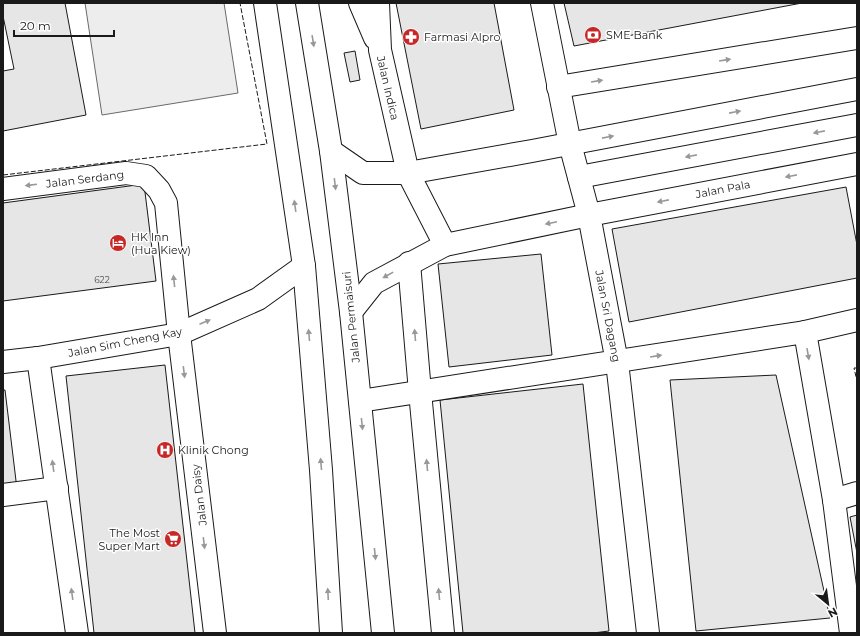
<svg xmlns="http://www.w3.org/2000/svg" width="860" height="636" viewBox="0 0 860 636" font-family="Montserrat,sans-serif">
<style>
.parking{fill:#ededed;stroke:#6a6a6a}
.building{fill:#e6e6e6;stroke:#1a1a1a}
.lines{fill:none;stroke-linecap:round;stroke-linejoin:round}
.minor-casing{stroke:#1a1a1a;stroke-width:24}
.minor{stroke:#fff;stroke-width:22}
.fence{stroke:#1a1a1a;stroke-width:1;stroke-dasharray:5 2;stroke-linecap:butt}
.oneway{fill:#989898}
.labels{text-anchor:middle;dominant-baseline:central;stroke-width:3;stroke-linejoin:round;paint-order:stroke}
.number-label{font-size:9px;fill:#4d4d4d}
.poi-label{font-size:11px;fill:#1a1a1a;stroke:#fff;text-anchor:start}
.street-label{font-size:11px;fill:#1a1a1a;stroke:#fff}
</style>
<rect width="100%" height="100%" fill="#fff"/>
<polygon class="parking" points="85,3 224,3 238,93 102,115"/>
<g class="building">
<polygon points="3,3 65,3 86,115 3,131 3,71 14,69 3,16"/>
<polygon points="396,3 494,3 514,110 421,129"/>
<polygon points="564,3 802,3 574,46"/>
<polygon points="355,51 360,80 350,82 344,53"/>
<polygon points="144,184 156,281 3,301 3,203"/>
<polygon points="846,187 857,245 857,278 629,322 612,229"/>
<polygon points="541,254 552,355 449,367 438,264"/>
<polygon points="165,365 195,633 94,633 66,376"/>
<polygon points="776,375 830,618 696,631 670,380"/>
<polygon points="583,384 609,631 593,633 463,633 440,400"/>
<polygon points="3,390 5,390 17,489 3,491"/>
<polygon points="857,515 857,553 850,517"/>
</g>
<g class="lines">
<g class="minor-casing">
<g id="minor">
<polyline points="265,3 304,266 321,470 331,633"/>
<polyline points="307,3 331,151 351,312 383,633"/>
<polyline points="360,3 375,38"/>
<polyline points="378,3 380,50 408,173 445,245"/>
<polyline points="542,3 570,144 589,215 617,362 648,633"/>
<polyline points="558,87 857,38"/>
<polyline points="331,151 363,173 408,173 532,151 857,89"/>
<polyline points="579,177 857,125"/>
<polyline points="3,189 126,173 146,176 159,190 166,203 179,334 215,633"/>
<polyline points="409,263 420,392 443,633"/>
<polyline points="351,312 374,283 445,245 589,215 857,164"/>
<polyline points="805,332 857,320"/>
<polyline points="38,358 77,633"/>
<polyline points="3,362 38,358 179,334 258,299 304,266"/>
<polyline points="360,401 805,332 834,500 851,633"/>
<polyline points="3,495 57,488"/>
<polyline points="834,500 857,493"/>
</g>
</g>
<use href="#minor" class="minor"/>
<g class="fence">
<polyline points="3,175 267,144 240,3"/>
<polyline points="857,368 854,368 857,381"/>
</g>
</g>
<defs><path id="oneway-solid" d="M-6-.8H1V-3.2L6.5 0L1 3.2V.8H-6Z"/></defs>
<g class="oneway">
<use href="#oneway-solid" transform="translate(313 41) rotate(81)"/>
<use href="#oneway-solid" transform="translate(725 60) rotate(-9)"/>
<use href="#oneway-solid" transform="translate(597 81) rotate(-9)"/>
<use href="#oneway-solid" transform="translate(735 112) rotate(-11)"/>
<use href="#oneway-solid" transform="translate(819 132) rotate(169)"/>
<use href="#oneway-solid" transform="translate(608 137) rotate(-11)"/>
<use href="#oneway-solid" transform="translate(691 156) rotate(169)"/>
<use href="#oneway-solid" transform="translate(791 176) rotate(169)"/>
<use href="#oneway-solid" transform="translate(335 184) rotate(83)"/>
<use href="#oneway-solid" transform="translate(31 185) rotate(173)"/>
<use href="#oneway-solid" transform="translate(663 201) rotate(169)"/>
<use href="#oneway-solid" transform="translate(295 206) rotate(-98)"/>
<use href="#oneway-solid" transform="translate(551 223) rotate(168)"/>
<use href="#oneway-solid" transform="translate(388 275) rotate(151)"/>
<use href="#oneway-solid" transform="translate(174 281) rotate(-96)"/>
<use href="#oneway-solid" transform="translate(205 322) rotate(-23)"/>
<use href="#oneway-solid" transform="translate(309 335) rotate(-95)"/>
<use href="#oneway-solid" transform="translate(415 335) rotate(-95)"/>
<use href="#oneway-solid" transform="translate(808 354) rotate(80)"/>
<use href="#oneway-solid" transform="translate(656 356) rotate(-9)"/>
<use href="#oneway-solid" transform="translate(184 372) rotate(83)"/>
<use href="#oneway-solid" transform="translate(362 424) rotate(84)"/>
<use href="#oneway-solid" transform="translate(321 464) rotate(-95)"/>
<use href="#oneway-solid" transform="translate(427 465) rotate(-95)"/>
<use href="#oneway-solid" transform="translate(53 466) rotate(-98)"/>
<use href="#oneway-solid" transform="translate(204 543) rotate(83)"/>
<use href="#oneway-solid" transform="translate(375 554) rotate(84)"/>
<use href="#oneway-solid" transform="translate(72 594) rotate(-98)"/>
<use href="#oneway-solid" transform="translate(328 594) rotate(-93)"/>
<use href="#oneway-solid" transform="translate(439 594) rotate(-95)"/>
</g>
<defs>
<g id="bank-disc" transform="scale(0.9)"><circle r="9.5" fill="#c62828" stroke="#fff"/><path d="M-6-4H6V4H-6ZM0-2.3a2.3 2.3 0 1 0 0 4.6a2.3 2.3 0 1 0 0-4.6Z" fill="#fff"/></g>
<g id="pharmacy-disc" transform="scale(0.9)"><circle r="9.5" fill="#c62828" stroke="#fff"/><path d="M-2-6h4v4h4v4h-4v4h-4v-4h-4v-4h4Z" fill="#fff"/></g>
<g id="hotel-disc" transform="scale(0.9)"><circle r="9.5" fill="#c62828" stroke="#fff"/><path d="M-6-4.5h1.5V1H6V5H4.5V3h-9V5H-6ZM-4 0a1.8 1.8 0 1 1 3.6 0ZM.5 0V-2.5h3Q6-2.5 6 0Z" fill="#fff"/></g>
<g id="hospital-disc" transform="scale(0.9)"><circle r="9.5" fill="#c62828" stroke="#fff"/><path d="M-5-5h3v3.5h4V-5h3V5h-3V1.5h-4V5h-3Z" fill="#fff"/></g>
<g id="supermarket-disc" transform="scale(0.9)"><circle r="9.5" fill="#c62828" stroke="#fff"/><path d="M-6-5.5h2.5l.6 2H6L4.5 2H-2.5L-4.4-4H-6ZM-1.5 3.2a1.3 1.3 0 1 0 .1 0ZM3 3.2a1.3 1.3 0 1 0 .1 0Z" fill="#fff"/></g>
</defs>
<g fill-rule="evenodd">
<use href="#bank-disc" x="593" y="35"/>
<use href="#pharmacy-disc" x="411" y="37"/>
<use href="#hotel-disc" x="118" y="243"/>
<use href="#hospital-disc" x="165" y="450"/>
<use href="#supermarket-disc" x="173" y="539"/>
</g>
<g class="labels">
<g class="number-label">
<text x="102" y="279">622</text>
</g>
<g class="poi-label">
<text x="606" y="35">SME Bank</text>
<text x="424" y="37">Farmasi Alpro</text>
<text x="131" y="237">HK Inn<tspan x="131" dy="13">(Hua Kiew)</tspan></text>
<text x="178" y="450">Klinik Chong</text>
<text x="160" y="533" text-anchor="end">The Most<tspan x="160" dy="13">Super Mart</tspan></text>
</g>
<g class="street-label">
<text transform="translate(388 88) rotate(77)">Jalan Indica</text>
<text transform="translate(85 179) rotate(-7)">Jalan Serdang</text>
<text transform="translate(723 189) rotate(-11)">Jalan Pala</text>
<text transform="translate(608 316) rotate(79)">Jalan Sri Dagang</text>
<text transform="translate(351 317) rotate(-96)">Jalan Permaisuri</text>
<text transform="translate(125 342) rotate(-11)">Jalan Sim Cheng Kay</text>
<text transform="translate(199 495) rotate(-97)">Jalan Daisy</text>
</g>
</g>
<rect width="860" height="636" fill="none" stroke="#1a1a1a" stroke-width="8"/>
<g transform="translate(828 604) rotate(151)" stroke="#ffffff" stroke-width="3" paint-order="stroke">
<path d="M0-3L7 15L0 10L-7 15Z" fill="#1a1a1a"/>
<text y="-6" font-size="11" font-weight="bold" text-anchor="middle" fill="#1a1a1a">N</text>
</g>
<path d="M14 30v6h100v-6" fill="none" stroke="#1a1a1a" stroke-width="2"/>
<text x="20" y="30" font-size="12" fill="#1a1a1a" stroke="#ffffff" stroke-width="3" paint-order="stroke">20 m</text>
</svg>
